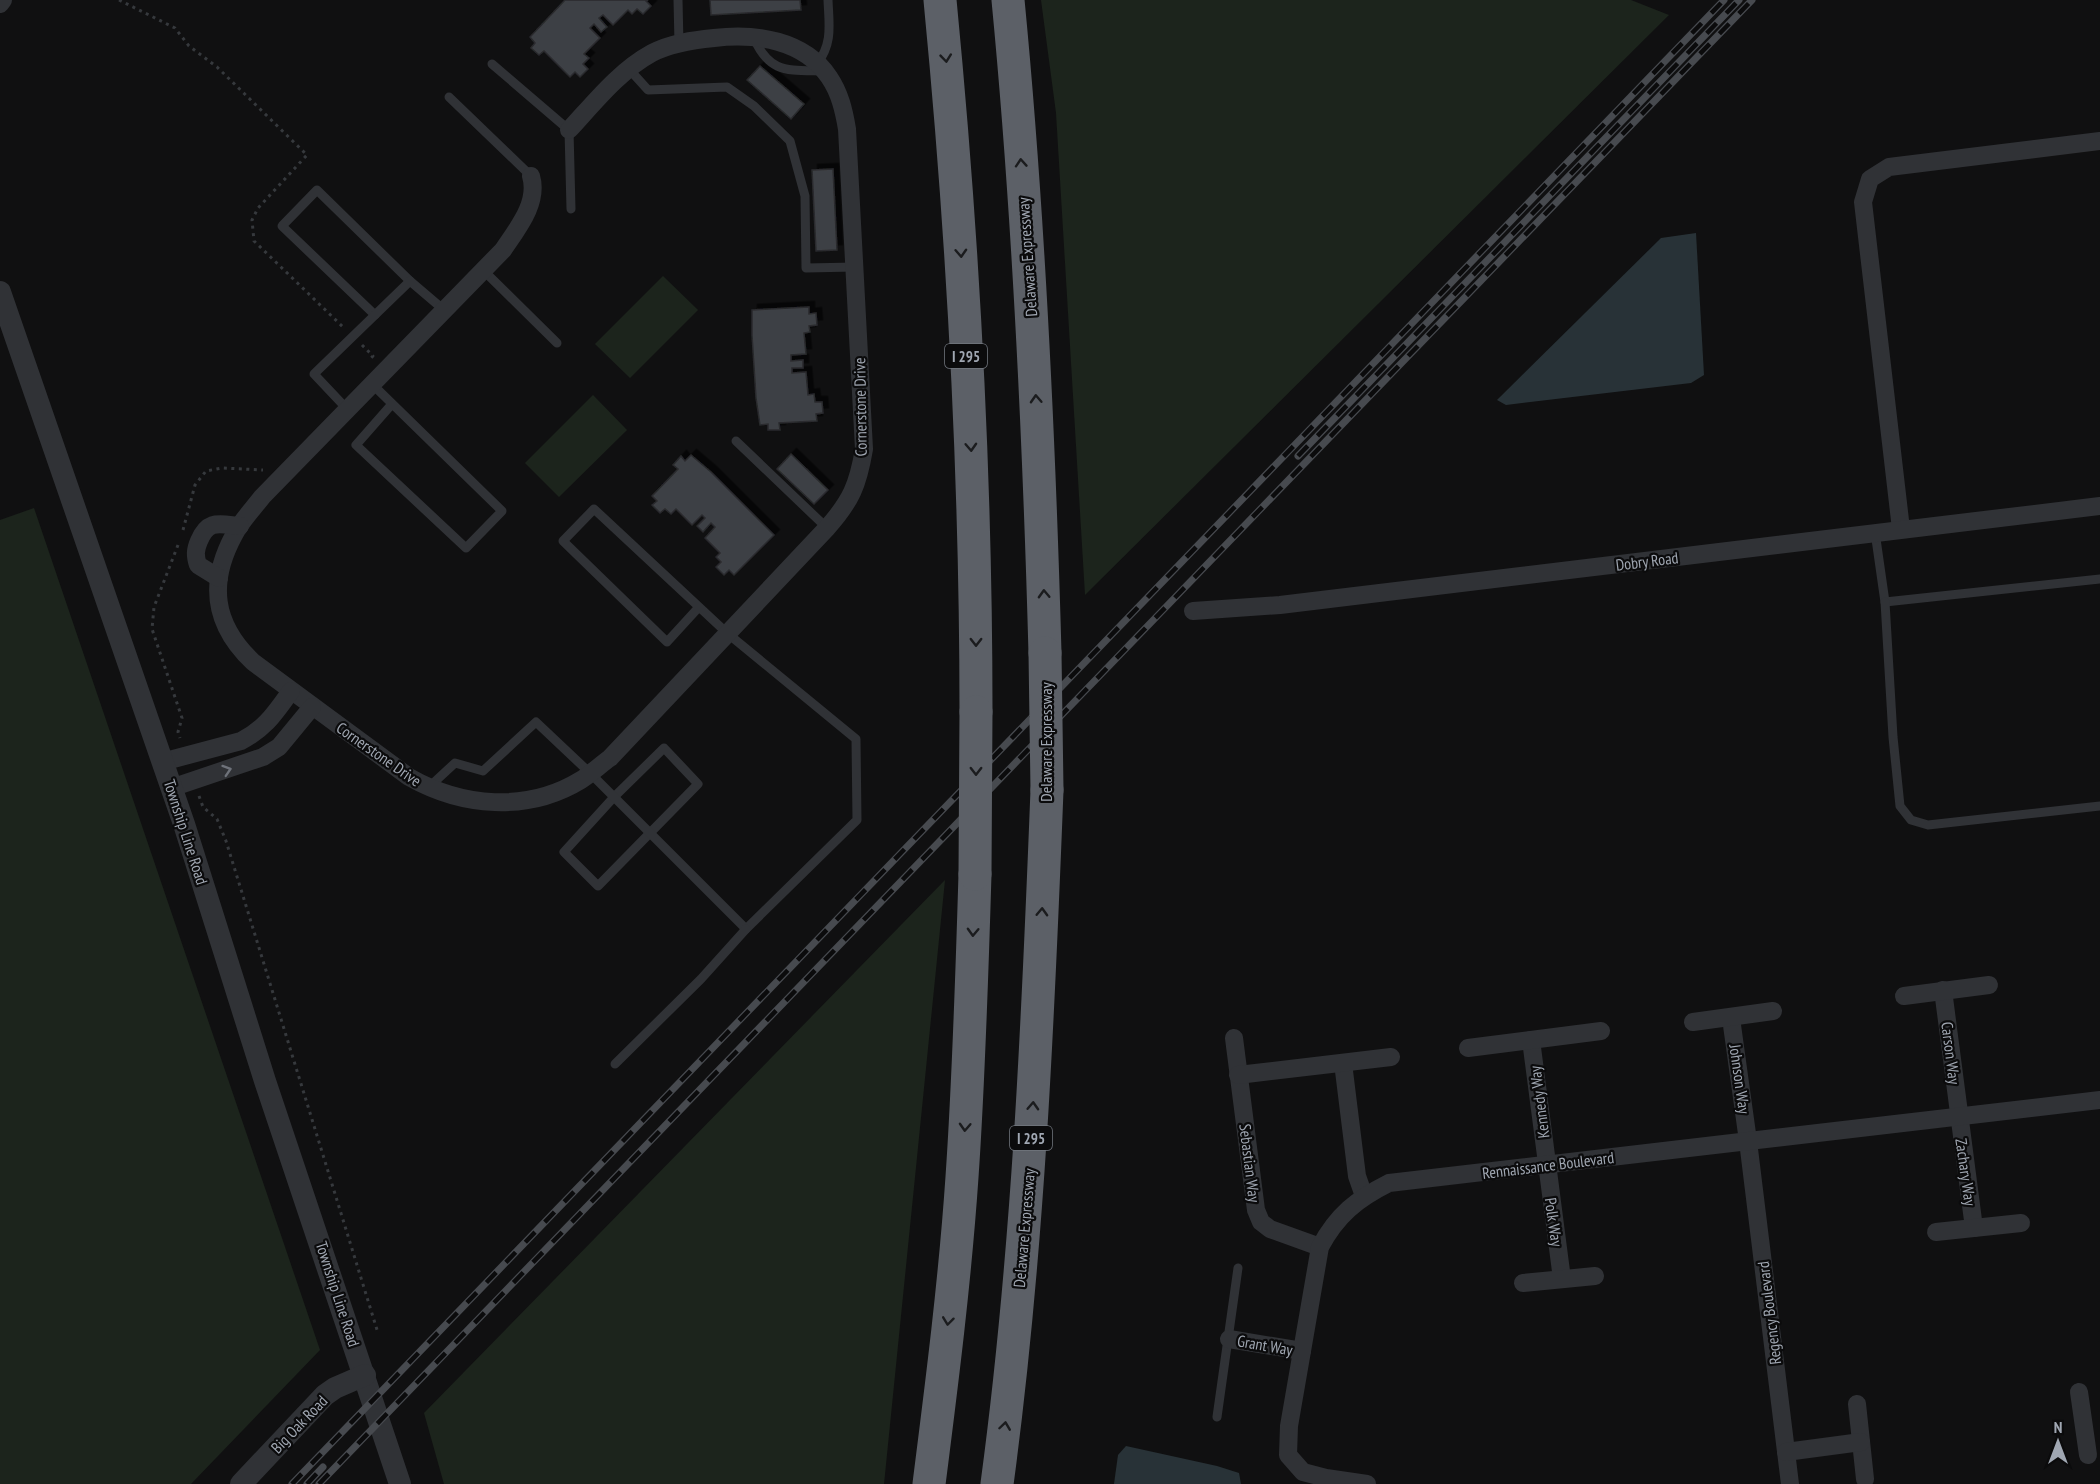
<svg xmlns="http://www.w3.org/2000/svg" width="2100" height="1484" viewBox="0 0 2100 1484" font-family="'PT Sans Narrow',sans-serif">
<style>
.green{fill:#1c241c}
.water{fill:#283237}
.building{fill:#3e4044;stroke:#292a2d;stroke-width:1.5;filter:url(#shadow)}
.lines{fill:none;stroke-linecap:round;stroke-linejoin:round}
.path{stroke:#36393d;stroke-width:3;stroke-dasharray:3 4.5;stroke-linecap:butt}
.service{stroke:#303236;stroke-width:9}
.minor{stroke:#303236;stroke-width:18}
.tertiary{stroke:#303236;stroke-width:22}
.motorway{stroke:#5c6067;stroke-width:33}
.rail-casing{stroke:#474a4f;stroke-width:7}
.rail{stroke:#0b0b0c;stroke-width:4.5;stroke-dasharray:14;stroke-linecap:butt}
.motorway-bridge{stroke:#5c6067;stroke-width:33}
.oneway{stroke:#1b1c1e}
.oneway2{stroke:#6e727a}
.labels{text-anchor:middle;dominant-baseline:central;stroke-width:4.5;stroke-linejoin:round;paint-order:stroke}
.shield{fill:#0b0b0c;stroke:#737880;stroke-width:1.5}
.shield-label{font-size:15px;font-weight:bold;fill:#a0a7b2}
.street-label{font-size:16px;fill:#a0a7b2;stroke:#0b0b0c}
</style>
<defs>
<filter id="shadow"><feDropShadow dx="5.5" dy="-5.5" stdDeviation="0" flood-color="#0009"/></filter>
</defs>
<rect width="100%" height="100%" fill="#101011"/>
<g class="green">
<polygon points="1041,0 1631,0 1669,15 1085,595 1056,113"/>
<polygon points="663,276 698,310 630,378 595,344"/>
<polygon points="593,395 627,430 559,497 525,463"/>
<polygon points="34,508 320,1350 191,1484 0,1484 0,520"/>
<polygon points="945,880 884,1484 444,1484 424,1413"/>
</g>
<g class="water">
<polygon points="1696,233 1704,375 1691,383 1506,405 1497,400 1661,238"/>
<polygon points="1126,1446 1217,1466 1239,1473 1241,1484 1114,1484 1118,1455"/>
</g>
<g class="building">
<polygon points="565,0 648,0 646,1 651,6 643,14 637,9 632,14 628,10 613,25 603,15 599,18 607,27 601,32 594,24 590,28 600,38 584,54 589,58 583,64 588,69 580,77 575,72 570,77 544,51 539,55 531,48 535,43 530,37"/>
<polygon points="710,0 800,0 801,10 711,15"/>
<polygon points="760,66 804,104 791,119 747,80"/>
<polygon points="833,169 837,250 816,251 812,170"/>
<polygon points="809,307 809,314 816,313 817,325 809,326 810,332 804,333 806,354 791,355 791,361 803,360 803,368 792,368 792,373 806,372 808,395 814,394 815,402 822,402 823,413 816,414 817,421 779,423 780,430 768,430 768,424 760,425 756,398 752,335 752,310"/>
<polygon points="791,454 828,490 814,504 777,469"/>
<polygon points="691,455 711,472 774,535 734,575 729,570 724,575 716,567 721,562 716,557 720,553 705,538 715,527 711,523 703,532 697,526 705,518 702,515 692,525 676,509 671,514 665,509 660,513 652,505 657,501 652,496 678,469 673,465 681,456 685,461"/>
</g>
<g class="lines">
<g class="path">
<polyline points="119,0 175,28 189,46 217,67 307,155 258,208 252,220 254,241 344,328"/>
<polyline points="362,345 373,356 371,358"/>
<polyline points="183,530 195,485 206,471 222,468 263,470"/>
<polyline points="178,545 154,607 152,629 182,718 178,732 180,738"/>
<polyline points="199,796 203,807 217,819 226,841 378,1333"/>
</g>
<g class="service">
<polyline points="678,0 679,44"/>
<path d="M753,36C769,74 787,70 824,71"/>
<polyline points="492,64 569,130 571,209"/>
<path d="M817,64C833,43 829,25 828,0"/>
<polyline points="629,69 648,90 727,87 754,106 790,141 805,196 806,268 855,267"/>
<polyline points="449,97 531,176"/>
<polyline points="484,271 557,343"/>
<polyline points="375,315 282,226 317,190 410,281"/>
<polyline points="372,384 502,511 466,548 356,445 392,404"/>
<polyline points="347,409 314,374 410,281 444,310"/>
<polyline points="736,441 827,528"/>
<polyline points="1875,532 1885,602 2100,579"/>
<polyline points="1885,602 1893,737 1900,806 1911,820 1928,825 2100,806"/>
<polygon points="664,748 698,784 598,886 564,852 614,797"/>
<polyline points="428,788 455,763 483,771 536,722 590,773 746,929 857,820 856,739 727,633 594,509 563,541 667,642 699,607"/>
<polyline points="615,1064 701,979 746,929"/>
<polyline points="1217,1417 1238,1268"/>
</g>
<g class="minor">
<polyline points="0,4 3,0"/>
<path d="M531,176C539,203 517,229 503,250L262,497C253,509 241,521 234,535C208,583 213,624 253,662L409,777C462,807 527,813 581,780C591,774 600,765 610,758L827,528C851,501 858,485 864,449L847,129C844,111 840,93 829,77C804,40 756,33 714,38C694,40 671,43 652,53C619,71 594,103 569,130"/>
<polyline points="1901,529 1863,202 1870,179 1889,167 2100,141"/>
<path d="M219,578L198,565C195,556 195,550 199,541C208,519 219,524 240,526"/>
<polyline points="1193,611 1280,605 2100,506"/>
<path d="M162,762L241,741C266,728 275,713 291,691"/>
<polyline points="171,788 263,757 279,747 312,707"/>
<polyline points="1943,990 1974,1228"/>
<polyline points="1904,996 1989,985"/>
<polyline points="1731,1018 1748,1141 1790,1484"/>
<polyline points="1693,1022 1773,1011"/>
<polyline points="1234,1038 1256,1210 1261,1222 1270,1229 1320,1247"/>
<polyline points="1531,1040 1562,1279"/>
<polyline points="1468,1048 1601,1031"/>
<polyline points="1343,1063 1357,1176 1364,1196"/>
<polyline points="1238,1075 1391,1057"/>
<polyline points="1936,1232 2021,1223"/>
<polyline points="1523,1283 1595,1276"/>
<polyline points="1229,1339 1302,1351"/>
<polyline points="2079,1392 2088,1455"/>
<polyline points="1857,1404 1865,1479"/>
<polyline points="1786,1452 1861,1442"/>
<path d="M1367,1484L1326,1478L1303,1472L1288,1455L1289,1426L1320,1247C1337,1215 1357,1199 1389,1183L2100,1100"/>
</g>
<g class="tertiary">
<polyline points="0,292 184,824 265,1081 400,1484"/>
<polyline points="241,1484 325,1395 335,1388 365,1375"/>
</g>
<g class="motorway">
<path d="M940,0C963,237 976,475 976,712"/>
<path d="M1008,0C1029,217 1039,435 1045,653"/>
<path d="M929,1484C942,1382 955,1280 962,1177C969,1076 972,975 975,874"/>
<path d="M997,1484C1028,1254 1038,1022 1047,790"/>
</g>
<g class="rail-casing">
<g id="rail">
<polyline points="1298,456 1739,0"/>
<polyline points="292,1484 1724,0"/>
<polyline points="307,1484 323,1467"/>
<polyline points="319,1484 1752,0"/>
</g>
</g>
<use href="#rail" class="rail"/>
<g class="motorway-bridge">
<polyline points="1045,653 1047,790"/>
<polyline points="975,874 976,712"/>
</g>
</g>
<defs><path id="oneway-chevron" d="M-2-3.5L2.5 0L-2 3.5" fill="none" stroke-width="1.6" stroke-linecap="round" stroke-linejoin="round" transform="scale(1.5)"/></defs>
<g class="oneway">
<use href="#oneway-chevron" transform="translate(946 58) rotate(84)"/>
<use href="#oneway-chevron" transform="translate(1021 163) rotate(-94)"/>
<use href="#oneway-chevron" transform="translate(961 253) rotate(87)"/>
<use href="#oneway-chevron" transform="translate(1036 399) rotate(-93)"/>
<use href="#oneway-chevron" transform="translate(971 447) rotate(87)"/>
<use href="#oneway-chevron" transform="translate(1044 594) rotate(-92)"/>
<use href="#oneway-chevron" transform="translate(976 642) rotate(90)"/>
<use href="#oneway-chevron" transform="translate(976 771) rotate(90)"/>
<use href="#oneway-chevron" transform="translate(1042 912) rotate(-88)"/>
<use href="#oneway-chevron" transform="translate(973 932) rotate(92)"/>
<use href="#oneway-chevron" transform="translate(1033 1106) rotate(-87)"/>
<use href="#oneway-chevron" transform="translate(965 1127) rotate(93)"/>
<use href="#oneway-chevron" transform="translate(948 1321) rotate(97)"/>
<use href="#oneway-chevron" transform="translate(1005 1426) rotate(-82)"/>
</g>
<use class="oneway2" href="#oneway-chevron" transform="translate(227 770) rotate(-18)"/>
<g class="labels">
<g class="shield">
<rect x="945" y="344" width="42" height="24" rx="4.5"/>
<rect x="1010" y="1126" width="42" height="24" rx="4.5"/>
</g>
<g class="shield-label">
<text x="966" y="356">I 295</text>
<text x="1031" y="1138">I 295</text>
</g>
<g class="street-label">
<text transform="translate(1027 257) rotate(-94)">Delaware Expressway</text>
<text transform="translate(860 407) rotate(-91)">Cornerstone Drive</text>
<text transform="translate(1647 561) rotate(-7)">Dobry Road</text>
<text transform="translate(1046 742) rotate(-90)">Delaware Expressway</text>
<text transform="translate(379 754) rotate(35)">Cornerstone Drive</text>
<text transform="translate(186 832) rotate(72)">Township Line Road</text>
<text transform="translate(1951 1053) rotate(83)">Carson Way</text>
<text transform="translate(1740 1079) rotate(82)">Johnson Way</text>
<text transform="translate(1539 1102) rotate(-97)">Kennedy Way</text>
<text transform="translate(1250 1163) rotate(83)">Sebastian Way</text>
<text transform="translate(1548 1165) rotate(-7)">Rennaissance Boulevard</text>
<text transform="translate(1966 1172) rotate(82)">Zachary Way</text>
<text transform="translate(1554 1222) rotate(82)">Polk Way</text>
<text transform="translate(1024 1228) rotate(-85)">Delaware Expressway</text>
<text transform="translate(338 1294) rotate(72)">Township Line Road</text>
<text transform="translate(1769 1313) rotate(-97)">Regency Boulevard</text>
<text transform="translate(1265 1345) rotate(10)">Grant Way</text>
<text transform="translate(299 1424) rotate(-46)">Big Oak Road</text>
</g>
</g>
<g transform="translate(2058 1442)" stroke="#0b0b0c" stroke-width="4.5" paint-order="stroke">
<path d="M0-4.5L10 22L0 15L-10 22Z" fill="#a0a7b2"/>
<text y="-9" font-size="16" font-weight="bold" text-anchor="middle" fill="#a0a7b2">N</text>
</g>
</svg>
